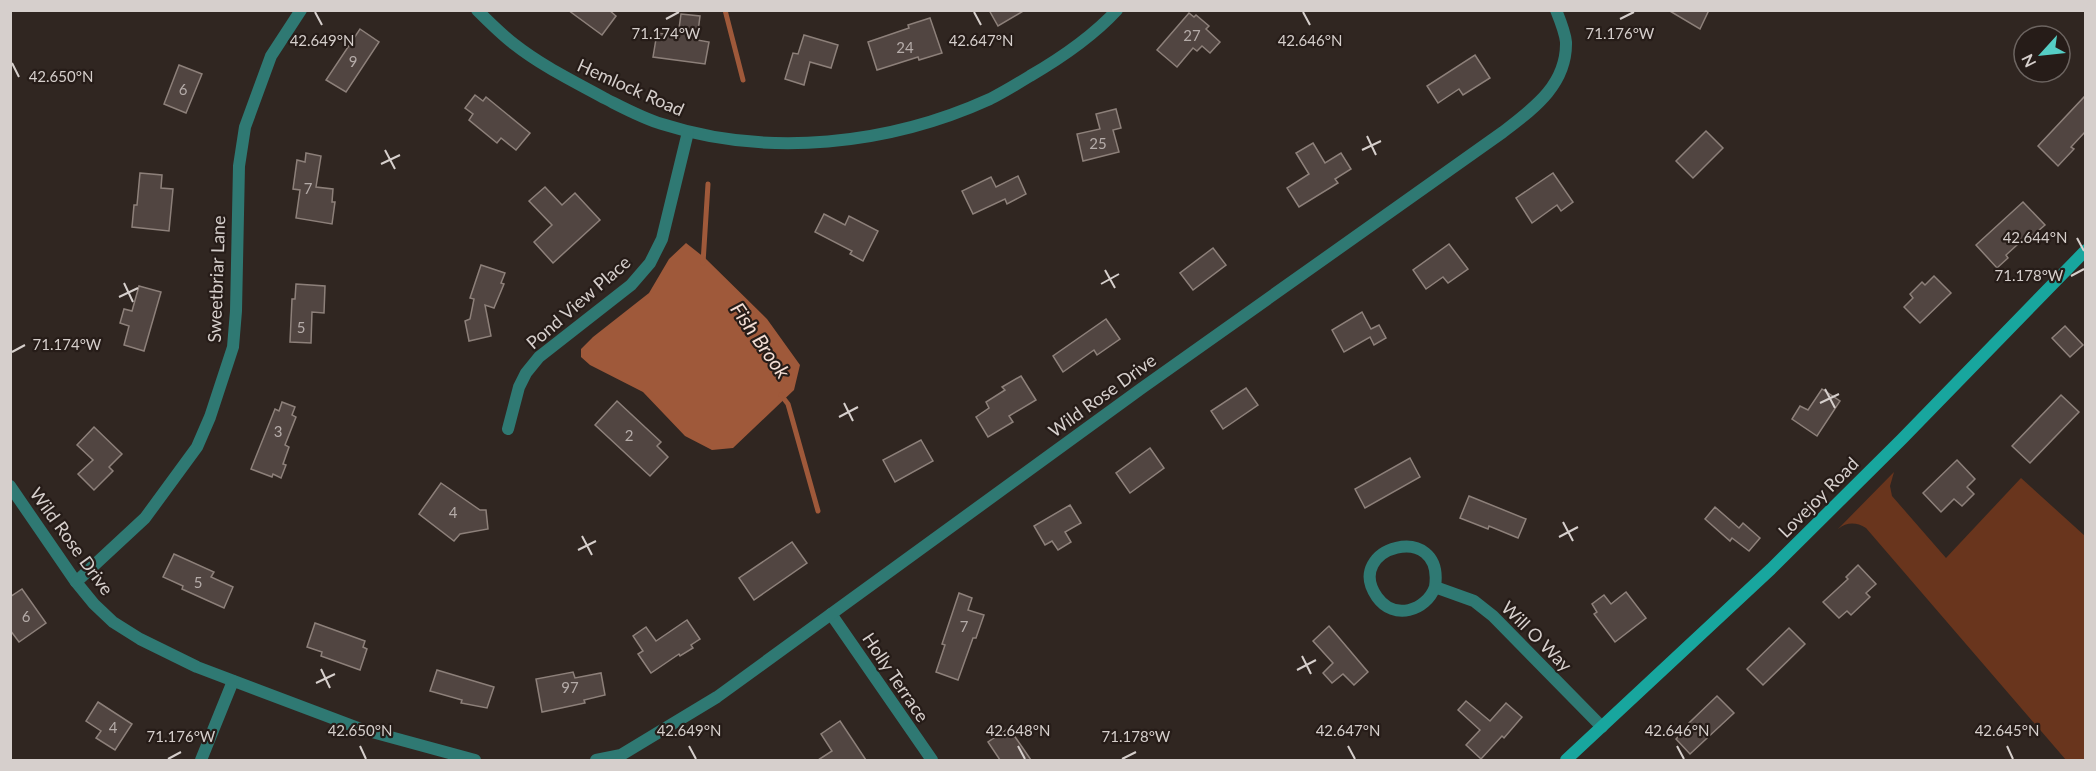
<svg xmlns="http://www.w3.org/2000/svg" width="2096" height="771" viewBox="0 0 2096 771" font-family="Lato,sans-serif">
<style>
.green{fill:#69351d}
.water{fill:#9f593a}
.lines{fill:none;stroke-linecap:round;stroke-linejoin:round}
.stream{stroke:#9f593a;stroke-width:5}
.building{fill:#514541;stroke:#8d807a;stroke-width:1.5}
.street{stroke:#2f7973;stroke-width:12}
.secondary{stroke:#18a69e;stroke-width:12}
.ticks{fill:none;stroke:#d6cfcc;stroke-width:2}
.labels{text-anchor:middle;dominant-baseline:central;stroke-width:4.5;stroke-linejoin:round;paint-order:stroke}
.number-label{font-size:15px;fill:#b5aca9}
.street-label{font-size:18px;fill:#d6cfcc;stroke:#261c18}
.water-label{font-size:20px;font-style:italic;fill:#f4dfd6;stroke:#261c18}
.ticks-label{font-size:15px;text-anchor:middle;fill:#d6cfcc;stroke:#261c18;stroke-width:4.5;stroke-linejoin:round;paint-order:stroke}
</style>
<rect width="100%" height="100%" fill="#302621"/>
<path class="green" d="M1894,472L1890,486L1892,496L1946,558L2021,478L2085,536V760H2066L1866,528C1856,522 1847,522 1838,529Z"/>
<polygon class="water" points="686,243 705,258 767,319 800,365 794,390 733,448 712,450 685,436 643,392 590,365 581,357 581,349 593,337 649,293 669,259"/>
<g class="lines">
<g class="stream">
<polyline points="725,10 743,80"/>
<polyline points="703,263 708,184"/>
<polyline points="781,395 788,404 818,511"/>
</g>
</g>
<g class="building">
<polygon points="568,10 609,10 616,16 602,35"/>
<polygon points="989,10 1025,10 998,26"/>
<polygon points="1668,10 1709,10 1700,29"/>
<polygon points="1189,13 1194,17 1196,15 1209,26 1206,29 1220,42 1210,53 1202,46 1197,51 1193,48 1177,67 1157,50"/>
<polygon points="681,14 700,16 697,40 709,42 705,64 653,57 657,33 678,36"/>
<polygon points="930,18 942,53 919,60 918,57 877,70 868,42 909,28 908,25"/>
<polygon points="360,29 379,42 346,92 326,80"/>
<polygon points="804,35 838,45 831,68 810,62 804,85 785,79 793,53 798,54"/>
<polygon points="1475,55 1490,78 1463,95 1459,89 1438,103 1427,86"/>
<polygon points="179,65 202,74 186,113 164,104"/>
<polygon points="475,95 483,101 486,97 530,133 516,150 501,138 497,143 469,120 473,114 465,108"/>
<polygon points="2085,96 2085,132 2071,147 2074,149 2058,166 2038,146"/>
<polygon points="1116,109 1121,128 1113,130 1119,152 1083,161 1077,134 1100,129 1096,114"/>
<polygon points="1706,131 1723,148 1693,178 1676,161"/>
<polygon points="1313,143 1325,163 1341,153 1351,169 1335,179 1338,183 1299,207 1287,188 1309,174 1296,153"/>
<polygon points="306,153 321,156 316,187 333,189 332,202 335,202 332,224 296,218 300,190 293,189 297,160 305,162"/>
<polygon points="140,173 162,175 161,188 173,189 169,231 132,227 134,205 137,205"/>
<polygon points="1553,173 1573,202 1561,211 1557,205 1532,223 1516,198"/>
<polygon points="1018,176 1026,194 1007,204 1005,199 973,214 962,191 991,177 996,187"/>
<polygon points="545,187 562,205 575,193 600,220 553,263 534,242 552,225 529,201"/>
<polygon points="2023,202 2045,225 2030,238 2028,235 2006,255 2008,258 1997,268 1976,245"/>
<polygon points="824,214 845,225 849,216 878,231 863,261 850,254 852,251 815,232"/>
<polygon points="1449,244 1468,269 1448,283 1443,277 1426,289 1413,270"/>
<polygon points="1213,248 1226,265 1193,290 1180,273"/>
<polygon points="481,265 505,273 501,283 504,284 494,308 485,305 491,336 469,341 465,321 470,319 474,299 470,298"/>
<polygon points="1934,276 1951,293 1920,323 1904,307 1913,298 1910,294 1922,282 1925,285"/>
<polygon points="296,284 325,286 324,313 312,312 311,343 290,342 292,299 295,299"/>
<polygon points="139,286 161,292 144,351 124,345 129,326 120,323 124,309 132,311"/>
<polygon points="1362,312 1371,329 1379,325 1386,338 1374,345 1370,337 1344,352 1332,330"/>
<polygon points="1106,319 1120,339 1097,355 1094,350 1063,372 1053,356"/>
<polygon points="2065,326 2083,345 2070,357 2052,338"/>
<polygon points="1021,376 1036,400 1009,416 1013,422 988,437 976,417 989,408 986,402 1005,390 1002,387"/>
<polygon points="1246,388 1258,405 1223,429 1211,411"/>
<polygon points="1822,389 1840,401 1817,436 1792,419 1800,406 1808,410"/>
<polygon points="2061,395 2079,412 2030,463 2012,446"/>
<polygon points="617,401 661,442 657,446 668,457 650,476 595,425"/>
<polygon points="282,402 295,407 292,415 296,417 285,445 289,447 283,464 286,465 281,478 273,474 272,477 251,469 275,409 279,411"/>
<polygon points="94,427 122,454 109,467 113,471 94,490 78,474 93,460 77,445"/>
<polygon points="921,440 933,461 895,482 883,460"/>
<polygon points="1150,448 1164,468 1130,493 1116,473"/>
<polygon points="1410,458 1420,477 1365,508 1355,489"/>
<polygon points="1957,460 1975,479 1967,487 1974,494 1962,506 1954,499 1941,512 1923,493"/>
<polygon points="441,483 480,510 486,510 488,529 460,534 454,541 419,514"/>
<polygon points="1469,496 1526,519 1518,538 1489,526 1488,529 1460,518"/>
<polygon points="1070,505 1081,523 1065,532 1071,542 1058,550 1052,541 1045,545 1034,526"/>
<polygon points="1715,507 1739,528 1743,523 1760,538 1749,551 1732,538 1730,541 1705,519"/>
<polygon points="792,542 807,563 754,600 739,578"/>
<polygon points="174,554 214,572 211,577 233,587 224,608 182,589 183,586 163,577"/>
<polygon points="1858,565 1876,584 1866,593 1870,597 1851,615 1847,611 1839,618 1823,602 1848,579 1846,577"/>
<polygon points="22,589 46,623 19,642 10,630 10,597"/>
<polygon points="1626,592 1646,618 1615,642 1594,614 1597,612 1592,604 1604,595 1611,604"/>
<polygon points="959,593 972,598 968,610 984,615 976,638 973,638 958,680 936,672 945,645 942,644"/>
<polygon points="687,620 700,639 691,645 693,648 680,656 679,654 651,673 638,654 643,651 633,636 646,627 656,641"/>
<polygon points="315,623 365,641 363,647 367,649 360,670 321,656 322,652 307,647"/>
<polygon points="1329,626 1368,672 1354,685 1343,674 1332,683 1323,673 1333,663 1313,641"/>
<polygon points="1789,628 1805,644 1763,685 1747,669"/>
<polygon points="437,670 494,687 487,708 461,703 462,700 430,691"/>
<polygon points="573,672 575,678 601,673 605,695 584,700 585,703 542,712 536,679"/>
<polygon points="1717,696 1734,713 1690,754 1676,739 1690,725 1689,723"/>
<polygon points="1466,701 1490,721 1506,703 1522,717 1504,738 1502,736 1481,759 1466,745 1480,730 1458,710"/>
<polygon points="98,702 132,724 115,750 96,738 101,731 86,721"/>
<polygon points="840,721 866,760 818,760 832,751 821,734"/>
<polygon points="1009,728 1031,760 1000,760 988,742"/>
</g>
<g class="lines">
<g class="street">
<path d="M477,10C489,22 501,34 514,44C542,66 573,81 604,98C622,107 642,118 662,124C768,158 889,145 990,99C1004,92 1017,84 1030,76C1061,58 1092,37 1117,10"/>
<polyline points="508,429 519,387 526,373 539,357 631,285 650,263 662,239 688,132"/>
<polyline points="10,486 76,582 94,604 113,622 140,639 197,667 361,729 475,760"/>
<polyline points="76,582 145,518 197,447 210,417 233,347 236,311 239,166 245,127 271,56 301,10"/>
<path d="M1435,587C1445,519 1342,547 1377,597C1394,621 1426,611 1435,587L1474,601L1493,616L1602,727"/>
<polyline points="831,614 932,760"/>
<polyline points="201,760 233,681"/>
<path d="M596,760L621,755L717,697L1142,388L1503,132C1533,109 1567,85 1566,42C1565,32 1560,20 1556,10"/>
</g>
<polyline class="secondary" points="1566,760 1771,569 1902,439 2086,250"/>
</g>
<path class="ticks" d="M315,12L322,25M974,12L981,25M1303,12L1310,25M666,19L679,12M1620,19L1634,12M12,63L19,77M1367,136L1376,155M385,150L395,169M1362,150L1381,141M381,164L400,155M2077,238L2084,251M1105,270L1115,288M2071,276L2084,269M124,283L133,302M1101,284L1119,274M119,297L138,288M12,352L25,345M1825,389L1835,408M844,403L853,421M1820,403L1839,394M839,417L858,407M1563,522L1573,541M582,536L592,555M1559,537L1578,527M578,550L596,541M1302,656L1311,674M321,669L330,688M1297,670L1316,660M316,683L335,674M360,746L366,759M689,746L696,759M1018,746L1025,759M1348,746L1355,759M1677,746L1684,759M2007,746L2013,759M168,759L181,752M1122,759L1136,752"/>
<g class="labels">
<g class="number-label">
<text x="1192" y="35">27</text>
<text x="905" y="47">24</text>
<text x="353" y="61">9</text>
<text x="183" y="89">6</text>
<text x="1098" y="143">25</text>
<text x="308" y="188">7</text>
<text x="301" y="327">5</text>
<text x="278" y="431">3</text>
<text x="629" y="435">2</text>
<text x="453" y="512">4</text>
<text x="198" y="582">5</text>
<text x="26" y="616">6</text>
<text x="964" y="626">7</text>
<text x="570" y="687">97</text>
<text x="113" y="727">4</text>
</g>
<g class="street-label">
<text transform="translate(631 87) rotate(24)">Hemlock Road</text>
<text transform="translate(216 279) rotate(-88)">Sweetbriar Lane</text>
<text transform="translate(578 302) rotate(-41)">Pond View Place</text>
<text transform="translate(1102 395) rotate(-36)">Wild Rose Drive</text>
<text transform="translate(1818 497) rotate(-45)">Lovejoy Road</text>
<text transform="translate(72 541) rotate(54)">Wild Rose Drive</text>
<text transform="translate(1537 636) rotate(45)">Will O Way</text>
<text transform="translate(896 677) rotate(56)">Holly Terrace</text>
</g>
<g class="water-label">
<text transform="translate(761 340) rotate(55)">Fish Brook</text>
</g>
</g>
<g class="ticks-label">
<text x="666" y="39">71.174°W</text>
<text x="1620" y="39">71.176°W</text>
<text x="322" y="46">42.649°N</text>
<text x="981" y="46">42.647°N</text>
<text x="1310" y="46">42.646°N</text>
<text x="61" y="82">42.650°N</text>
<text x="2035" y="243">42.644°N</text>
<text x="2029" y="281">71.178°W</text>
<text x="67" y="350">71.174°W</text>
<text x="360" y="736">42.650°N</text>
<text x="689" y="736">42.649°N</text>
<text x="1018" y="736">42.648°N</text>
<text x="1348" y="736">42.647°N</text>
<text x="1677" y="736">42.646°N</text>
<text x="2007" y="736">42.645°N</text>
<text x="181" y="742">71.176°W</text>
<text x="1136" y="742">71.178°W</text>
</g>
<rect width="2096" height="771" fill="none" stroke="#d6cfcc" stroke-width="24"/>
<g transform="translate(2042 54) rotate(243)"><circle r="28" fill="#261c18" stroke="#6c6460" stroke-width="1.5"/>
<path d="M0-4.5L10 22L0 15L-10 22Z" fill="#55cec5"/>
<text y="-9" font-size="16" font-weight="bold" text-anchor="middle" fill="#d6cfcc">N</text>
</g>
</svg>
